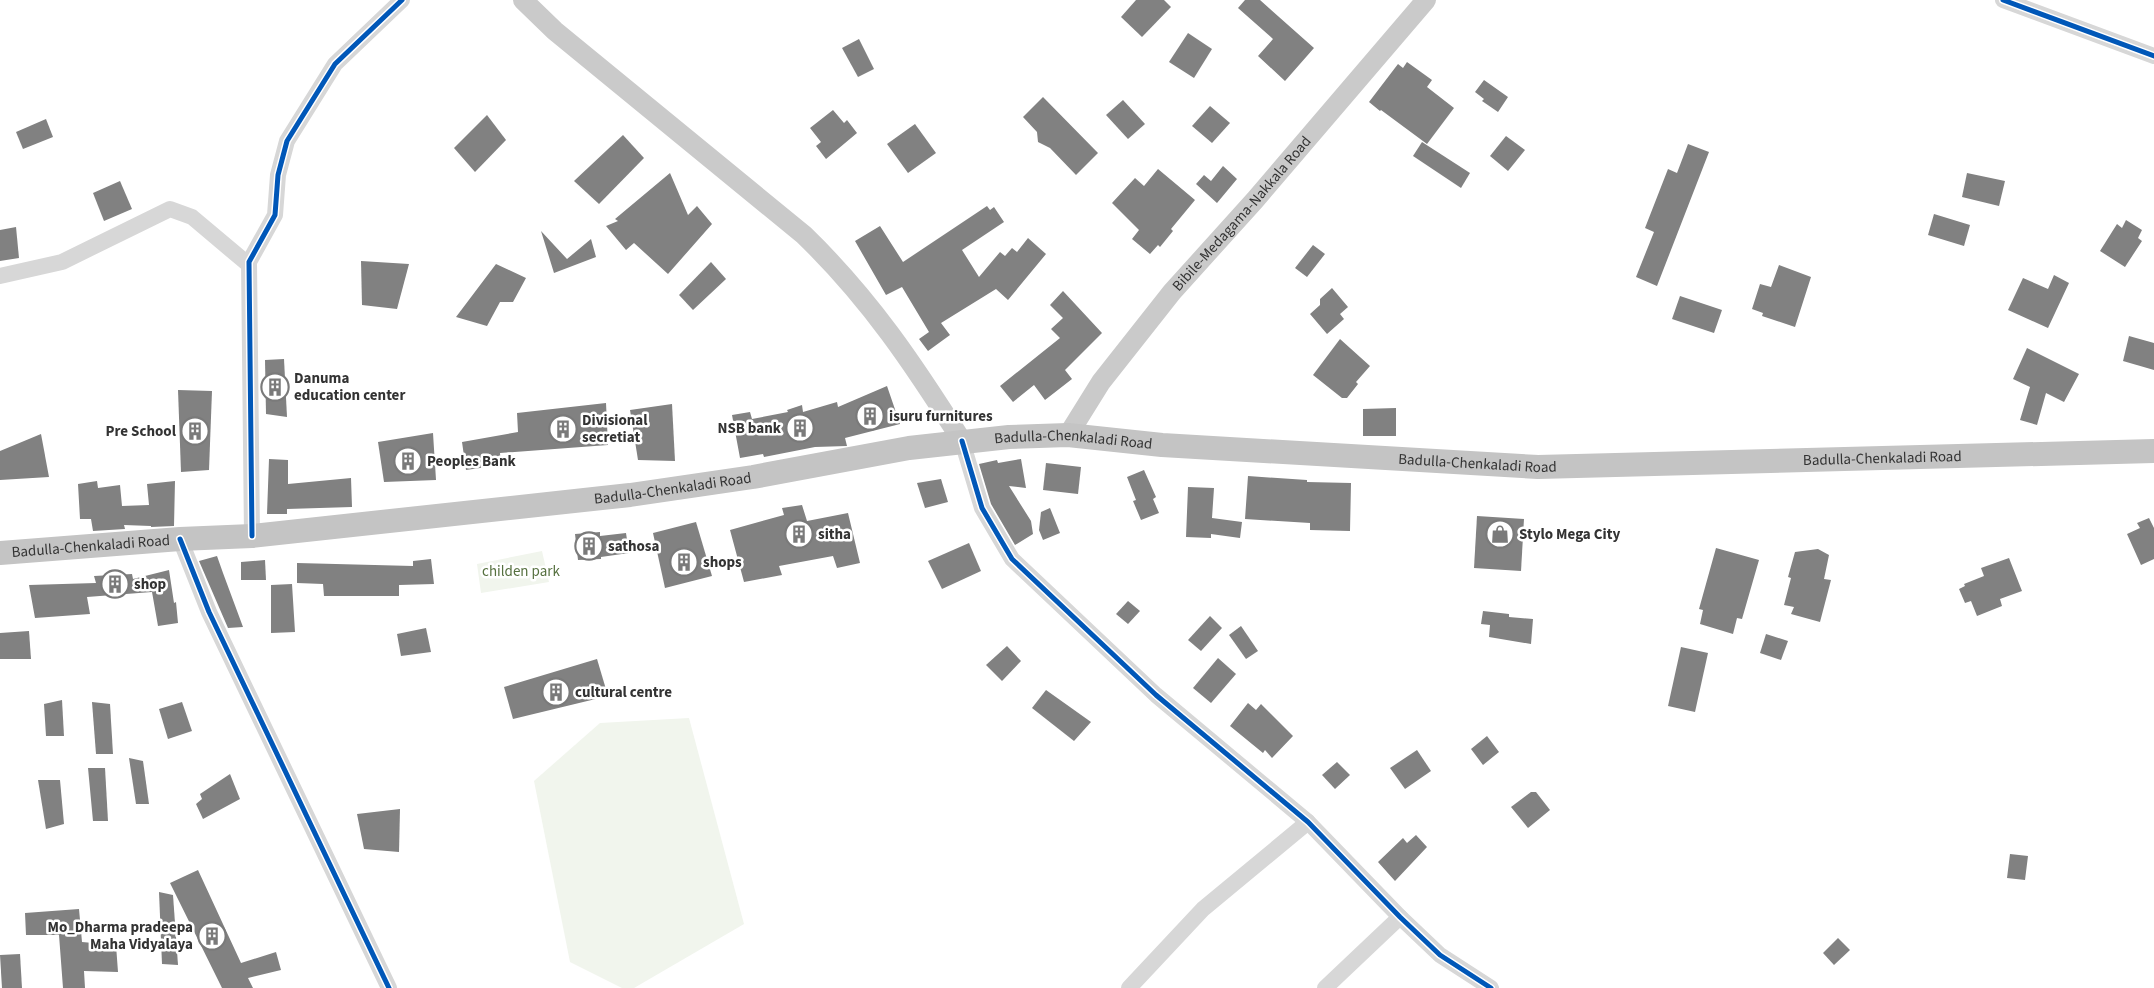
<svg xmlns="http://www.w3.org/2000/svg" width="2154" height="988" viewBox="0 0 2154 988" font-family="'Source Sans 3',sans-serif">
<style>
.green{fill:#f1f5ed}
.building{fill:#818181}
.lines{fill:none;stroke-linecap:round;stroke-linejoin:round}
.minor{stroke:#d7d7d7;stroke-width:16}
.major{stroke:#cacaca;stroke-width:20}
.highway{stroke:#c4c4c4;stroke-width:24}
.cycleway-casing{stroke:#fff;stroke-width:8}
.cycleway{stroke:#0057b8;stroke-width:5}
.labels{text-anchor:middle;dominant-baseline:central;stroke-width:5;stroke-linejoin:round;paint-order:stroke}
.street-label{font-size:15px;fill:#333;stroke:#fff}
.poi-label{font-size:15px;font-weight:bold;fill:#333;stroke:#fff;text-anchor:start}
.park-label{font-size:15px;fill:#56703f;stroke:#fff}
</style>
<rect width="100%" height="100%" fill="#fff"/>
<g class="green">
<polygon points="542,551 549,582 481,593 477,564"/>
<polygon points="689,718 744,924 634,988 622,988 570,962 534,781 600,723"/>
</g>
<g class="building">
<polygon points="1136,0 1164,0 1171,7 1142,37 1121,17"/>
<polygon points="1245,0 1260,0 1314,48 1285,81 1258,56 1273,39 1238,8"/>
<polygon points="1188,33 1212,49 1194,78 1169,62"/>
<polygon points="859,39 874,69 858,77 842,48"/>
<polygon points="1407,62 1432,80 1427,87 1454,108 1427,144 1381,110 1380,111 1369,102 1398,64 1403,68"/>
<polygon points="1484,80 1508,97 1498,112 1482,101 1484,99 1475,92"/>
<polygon points="1043,97 1098,153 1076,175 1050,148 1038,142 1037,132 1023,117"/>
<polygon points="1123,100 1145,124 1128,139 1106,115"/>
<polygon points="1210,106 1230,123 1212,143 1192,126"/>
<polygon points="833,110 844,123 847,120 857,133 826,159 816,146 821,142 810,128"/>
<polygon points="487,115 506,140 475,172 454,148"/>
<polygon points="46,119 53,137 23,149 16,132"/>
<polygon points="915,124 936,153 908,173 887,144"/>
<polygon points="623,135 644,158 599,204 574,181"/>
<polygon points="1506,136 1525,150 1508,171 1490,156"/>
<polygon points="1422,142 1470,173 1461,188 1413,156"/>
<polygon points="1688,144 1709,152 1657,286 1636,277 1654,232 1645,228 1668,169 1677,173"/>
<polygon points="1223,166 1237,179 1217,203 1196,184 1204,175 1211,181"/>
<polygon points="1158,169 1195,200 1171,229 1173,231 1160,247 1158,245 1150,254 1132,239 1139,230 1112,203 1135,178 1144,186"/>
<polygon points="670,173 688,215 697,206 712,224 668,274 634,243 626,250 606,226 618,221 615,219"/>
<polygon points="1967,173 2005,181 1999,206 1962,197"/>
<polygon points="120,181 132,209 104,221 93,193"/>
<polygon points="987,206 990,210 994,207 1004,222 962,250 979,277 1000,252 1005,256 1012,248 1017,252 1028,238 1046,254 1008,300 996,289 941,323 950,335 928,351 919,339 929,332 902,287 886,295 855,241 880,226 903,262"/>
<polygon points="1934,214 1970,225 1964,246 1928,235"/>
<polygon points="2126,220 2142,230 2138,238 2142,241 2125,267 2100,251 2117,224 2122,228"/>
<polygon points="16,227 19,258 0,261 0,230"/>
<polygon points="541,231 567,259 591,239 596,257 554,273"/>
<polygon points="1313,245 1325,254 1307,277 1295,268"/>
<polygon points="361,261 409,264 397,309 362,305"/>
<polygon points="711,262 726,279 693,310 679,295"/>
<polygon points="496,264 526,278 513,302 500,302 487,326 456,317"/>
<polygon points="1779,265 1811,277 1795,327 1762,316 1763,313 1752,309 1760,284 1771,287"/>
<polygon points="2054,275 2069,283 2048,328 2008,310 2023,278 2048,289"/>
<polygon points="1332,288 1348,307 1340,314 1344,319 1327,334 1310,314 1320,305 1320,299"/>
<polygon points="1063,291 1102,333 1065,370 1072,379 1045,400 1034,385 1013,402 1000,386 1060,338 1051,329 1063,318 1050,305"/>
<polygon points="1680,296 1722,310 1714,333 1672,319"/>
<polygon points="2129,336 2154,343 2154,370 2123,361"/>
<polygon points="1340,339 1370,366 1356,382 1358,384 1347,398 1342,398 1313,375"/>
<polygon points="2027,348 2079,374 2064,402 2046,393 2037,425 2020,420 2030,387 2013,379"/>
<polygon points="284,359 287,417 266,414 265,360"/>
<polygon points="887,386 900,424 845,438 847,446 815,447 764,457 763,454 740,458 732,415 750,412 752,419 788,412 787,410 802,405 803,412 837,402 838,407"/>
<polygon points="178,390 212,391 209,470 181,472"/>
<polygon points="606,403 608,445 500,453 501,465 466,470 462,442 518,432 517,413"/>
<polygon points="672,404 675,461 638,460 630,410"/>
<polygon points="1396,408 1396,436 1363,436 1363,409"/>
<polygon points="433,433 436,480 384,482 378,442"/>
<polygon points="41,434 49,477 0,480 0,451"/>
<polygon points="269,459 288,460 288,484 351,478 352,507 287,509 287,514 267,514"/>
<polygon points="1021,459 1026,488 1009,486 1031,521 1033,534 1015,545 991,504 979,464 997,460 998,463"/>
<polygon points="1046,463 1081,467 1078,494 1043,490"/>
<polygon points="1144,470 1156,497 1153,499 1159,513 1141,520 1133,501 1136,500 1127,477"/>
<polygon points="1248,476 1307,480 1307,482 1351,483 1350,531 1310,530 1310,523 1245,519"/>
<polygon points="941,479 948,502 925,508 917,483"/>
<polygon points="97,481 98,488 120,485 122,506 149,505 147,484 175,481 174,526 151,527 151,526 124,525 125,529 93,531 91,519 80,519 78,484"/>
<polygon points="1188,487 1214,488 1212,518 1242,522 1240,538 1211,534 1211,538 1186,537"/>
<polygon points="802,505 807,521 848,513 860,563 837,568 833,556 779,566 782,575 744,582 730,530 784,515 782,508"/>
<polygon points="1050,508 1060,533 1043,540 1039,530 1041,512"/>
<polygon points="1477,516 1524,519 1521,571 1474,568"/>
<polygon points="2149,518 2154,528 2154,559 2141,565 2127,534 2140,528 2137,523"/>
<polygon points="696,522 712,576 665,588 653,533"/>
<polygon points="600,532 600,536 626,533 629,553 601,557 601,559 578,560 575,534"/>
<polygon points="969,543 981,571 942,589 928,561"/>
<polygon points="1716,548 1759,560 1742,619 1737,618 1733,634 1700,624 1703,610 1699,609"/>
<polygon points="1818,549 1829,555 1824,579 1831,580 1820,622 1791,614 1794,607 1784,605 1791,578 1788,577 1795,552"/>
<polygon points="217,556 223,573 243,627 228,628 199,561"/>
<polygon points="2009,558 2022,591 2000,599 2002,606 1977,616 1971,601 1965,603 1959,589 1965,586 1964,584 1984,576 1981,568"/>
<polygon points="431,559 434,584 399,585 399,596 324,596 323,584 297,583 297,563 413,566 413,561"/>
<polygon points="265,560 266,580 241,580 241,562"/>
<polygon points="169,570 174,603 176,602 178,623 158,626 152,592 87,597 90,614 35,618 29,585 96,583 94,576 132,574 133,579"/>
<polygon points="292,584 295,632 271,633 271,585"/>
<polygon points="1128,601 1140,611 1128,624 1116,614"/>
<polygon points="1483,611 1509,614 1509,617 1533,619 1531,644 1489,637 1490,625 1481,624"/>
<polygon points="1210,616 1222,628 1201,651 1188,640"/>
<polygon points="1241,626 1258,651 1246,659 1229,635"/>
<polygon points="426,628 431,652 401,656 397,634"/>
<polygon points="29,631 31,659 0,659 0,633"/>
<polygon points="1766,634 1788,641 1781,660 1760,653"/>
<polygon points="1007,646 1021,661 1002,681 986,665"/>
<polygon points="1681,647 1708,653 1695,712 1668,706"/>
<polygon points="1218,658 1236,674 1211,703 1193,688"/>
<polygon points="597,659 608,696 513,719 504,687"/>
<polygon points="1046,690 1091,722 1074,741 1032,708"/>
<polygon points="62,700 64,736 46,736 44,704"/>
<polygon points="92,702 110,704 113,754 96,754"/>
<polygon points="182,702 192,731 168,739 159,709"/>
<polygon points="1248,703 1256,710 1261,704 1293,736 1272,758 1265,750 1263,753 1230,726"/>
<polygon points="1487,736 1499,752 1483,765 1471,749"/>
<polygon points="1417,750 1431,771 1405,789 1390,768"/>
<polygon points="129,758 143,761 149,804 136,804"/>
<polygon points="1337,762 1350,775 1335,789 1322,775"/>
<polygon points="88,768 105,768 108,821 93,821"/>
<polygon points="230,774 240,799 203,819 196,804 202,799 200,794"/>
<polygon points="38,780 60,780 64,824 46,829"/>
<polygon points="1531,792 1536,792 1550,810 1528,828 1511,807"/>
<polygon points="400,809 399,852 364,849 357,814"/>
<polygon points="1416,835 1427,847 1395,881 1378,862 1403,838 1407,843"/>
<polygon points="2010,854 2028,856 2025,880 2007,878"/>
<polygon points="198,870 241,963 276,952 281,970 248,978 253,988 222,988 170,883"/>
<polygon points="159,892 173,895 178,965 162,964"/>
<polygon points="79,909 82,942 116,945 118,972 84,971 85,988 63,988 59,935 26,935 25,913"/>
<polygon points="1838,938 1850,950 1834,965 1823,953"/>
<polygon points="20,954 22,988 2,988 0,955"/>
</g>
<g class="lines">
<g class="minor">
<polyline points="2003,0 2154,56"/>
<polyline points="0,276 62,262 170,209 192,217 249,265"/>
<polyline points="962,441 982,508 1012,559 1156,695 1308,822 1400,917 1440,955 1491,988"/>
<polyline points="252,536 249,262 275,215 278,175 287,141 335,64 402,0"/>
<polyline points="180,539 209,612 389,988"/>
<polyline points="1129,988 1203,909 1308,822"/>
<polyline points="1325,988 1400,917"/>
</g>
<g class="major">
<path d="M523,0L555,31L804,235C870,299 914,365 962,441"/>
<path id="s1" d="M1068,435L1101,382L1172,292L1255,200L1426,0"/>
</g>
<path class="highway" id="s2" d="M0,553L180,539L252,536L630,495L753,477L909,448L1009,437L1068,435L1162,445L1538,467L2154,451"/>
<g class="cycleway-casing">
<g id="cycleway">
<polyline points="2003,0 2154,56"/>
<polyline points="962,441 982,508 1012,559 1156,695 1308,822 1400,917 1440,955 1491,988"/>
<polyline points="252,536 249,262 275,215 278,175 287,141 335,64 402,0"/>
<polyline points="180,539 209,612 389,988"/>
</g>
</g>
<use href="#cycleway" class="cycleway"/>
</g>
<defs>
<g id="building-ring" transform="scale(1.4375)"><circle r="9.5" fill="#fff" stroke="#7a7a7a" stroke-width="1.5"/><path d="M-4-6H4V6H1V3H-1V6H-4ZM-2.5-4.3h1.7v1.8h-1.7ZM.8-4.3h1.7v1.8H.8ZM-2.5-1h1.7V.8h-1.7ZM.8-1h1.7V.8H.8Z" fill="#7a7a7a"/></g>
<g id="shop-ring" transform="scale(1.4375)"><circle r="9.5" fill="#fff" stroke="#7a7a7a" stroke-width="1.5"/><path d="M-5-2.5h2.3a2.7 3.5 0 0 1 5.4 0H5L5.5 6h-11ZM-1.5-2.5h3a1.5 2.3 0 0 0-3 0Z" fill="#7a7a7a"/></g>
</defs>
<g fill-rule="evenodd">
<use href="#building-ring" x="275" y="387"/>
<use href="#building-ring" x="870" y="416"/>
<use href="#building-ring" x="800" y="428"/>
<use href="#building-ring" x="563" y="429"/>
<use href="#building-ring" x="195" y="431"/>
<use href="#building-ring" x="408" y="461"/>
<use href="#building-ring" x="799" y="534"/>
<use href="#shop-ring" x="1500" y="534"/>
<use href="#building-ring" x="589" y="546"/>
<use href="#building-ring" x="684" y="562"/>
<use href="#building-ring" x="115" y="584"/>
<use href="#building-ring" x="556" y="692"/>
<use href="#building-ring" x="212" y="936"/>
</g>
<g class="labels">
<g class="street-label">
<text stroke="none"><textPath href="#s1" startOffset="282">Bibile-Medagama-Nakkala Road</textPath></text>
<text stroke="none"><textPath href="#s2" startOffset="1081">Badulla-Chenkaladi Road</textPath></text>
<text stroke="none"><textPath href="#s2" startOffset="1891">Badulla-Chenkaladi Road</textPath></text>
<text stroke="none"><textPath href="#s2" startOffset="1486">Badulla-Chenkaladi Road</textPath></text>
<text stroke="none"><textPath href="#s2" startOffset="676">Badulla-Chenkaladi Road</textPath></text>
<text stroke="none"><textPath href="#s2" startOffset="91">Badulla-Chenkaladi Road</textPath></text>
</g>
<g class="poi-label">
<text x="294" y="378">Danuma<tspan x="294" dy="17">education center</tspan></text>
<text x="889" y="416">isuru furnitures</text>
<text x="582" y="420">Divisional<tspan x="582" dy="17">secretiat</tspan></text>
<text x="781" y="428" text-anchor="end">NSB bank</text>
<text x="176" y="431" text-anchor="end">Pre School</text>
<text x="427" y="461">Peoples Bank</text>
<text x="818" y="534">sitha</text>
<text x="1519" y="534">Stylo Mega City</text>
<text x="608" y="546">sathosa</text>
<text x="703" y="562">shops</text>
<text x="134" y="584">shop</text>
<text x="575" y="692">cultural centre</text>
<text x="193" y="927" text-anchor="end">Mo_Dharma pradeepa<tspan x="193" dy="17">Maha Vidyalaya</tspan></text>
</g>
<g class="park-label">
<text x="521" y="571">childen park</text>
</g>
</g>
</svg>
